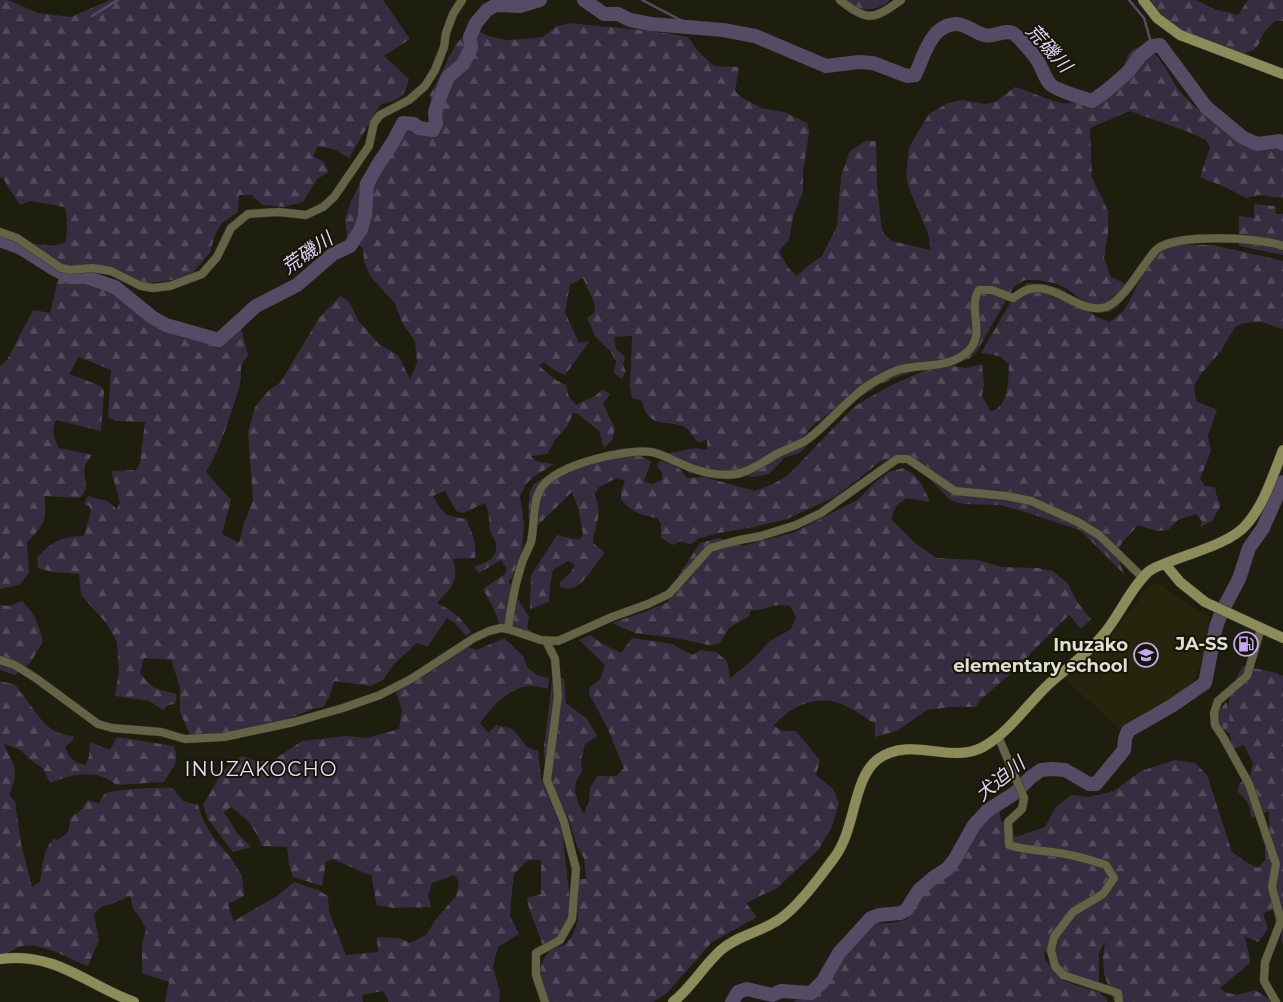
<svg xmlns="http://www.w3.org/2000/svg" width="1283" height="1002" viewBox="0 0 1283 1002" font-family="Montserrat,'Noto Sans JP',sans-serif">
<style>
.built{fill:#25250e}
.forest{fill:url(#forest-firs)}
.cemetery{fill:url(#cemetery-stones)}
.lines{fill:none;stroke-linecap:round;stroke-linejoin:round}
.stream{stroke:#554b64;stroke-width:2.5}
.river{stroke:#554b64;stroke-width:14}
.minor-casing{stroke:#39392a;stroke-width:9}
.secondary-casing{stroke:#39392a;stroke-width:11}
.minor{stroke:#636445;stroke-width:8}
.secondary{stroke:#8c8c5a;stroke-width:10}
.labels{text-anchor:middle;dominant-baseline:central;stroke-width:4;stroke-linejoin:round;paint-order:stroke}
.poi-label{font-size:18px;font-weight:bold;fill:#dfdfd5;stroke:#151506;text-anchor:end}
.water-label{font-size:19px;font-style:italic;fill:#e1d1fa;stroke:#151506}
.quarter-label{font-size:20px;letter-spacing:1px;fill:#e7ddf9;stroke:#151506}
</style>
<defs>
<pattern id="forest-firs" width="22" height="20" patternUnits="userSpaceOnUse" patternTransform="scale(1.25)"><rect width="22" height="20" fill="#352d40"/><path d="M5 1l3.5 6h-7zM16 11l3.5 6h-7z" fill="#524b5b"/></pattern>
<pattern id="cemetery-stones" width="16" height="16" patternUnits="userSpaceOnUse" patternTransform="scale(1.25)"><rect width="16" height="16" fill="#352d40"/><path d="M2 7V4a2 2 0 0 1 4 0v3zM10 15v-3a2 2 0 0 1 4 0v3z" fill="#524b5b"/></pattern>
</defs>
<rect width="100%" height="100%" fill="#1e1e0e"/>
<polygon class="built" points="1158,583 1192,607 1209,616 1206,643 1200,667 1193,681 1163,710 1158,704 1121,730 1063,677 1114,632 1137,603 1146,589 1152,584"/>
<g class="forest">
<path d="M0,0H8L38,13L71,17L110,0H383L410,39L384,56L409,79C404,99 399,99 380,105L349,158L336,150L318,146L313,156L324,162L329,172L317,179L303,202L284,207L262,205L252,195H239L238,212L222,223L214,237L210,253L189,277L166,281L142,284L99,269L50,263L21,242L50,246L65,243C68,231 67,220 65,207L30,201L20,205L2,177L0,179Z"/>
<path d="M838,0H890C870,17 859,7 838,0Z"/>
<path d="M1151,0H1196L1214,9L1238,15L1248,0H1283V21H1275C1272,24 1269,27 1266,30C1257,42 1262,49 1244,53C1215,45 1163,33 1151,0Z"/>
<path d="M571,23C610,28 650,29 688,37L697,50L714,66L739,67L735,91L741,97L761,108L784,112L807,123L809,132L803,172V192L793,217L789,240L779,251L789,269L797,276L809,265L822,256L837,226L841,176L850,151L865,141H876L877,184L881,224L884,234L892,241L931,250L928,233L911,193L906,177L909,147L929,114L948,103L963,100L986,104L995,102L1015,87C1029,91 1047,100 1061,103C1078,106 1109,92 1119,78C1126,69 1125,46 1142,47C1157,48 1169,75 1176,86C1180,92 1186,98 1191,103C1216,127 1250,140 1283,146V198L1259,195L1246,198L1227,188L1200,177L1210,147L1206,140L1191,133L1130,111L1090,128L1092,177L1108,211V234L1104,258L1111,277L1126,284L1119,306L1109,312L1098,313L1066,288L1054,283L1038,280H1025L1016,285L1011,292L977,351L969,359L921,369L897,377L881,384L859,398L837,407L810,428L804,436L808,445L798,454L785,457L769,474L752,477L727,470H706L691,474L665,454L695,448L707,450V439L699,443C695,439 690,431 686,428C669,418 648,431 642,401L632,398L630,386L632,336L614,337L616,349L625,357L623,365L626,372L621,379L614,373L616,361L610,351L595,336L587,318L594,313L595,305L583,278L570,285L565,312L579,343L590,341L565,375L554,370L544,362L539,366L556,380L566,385L569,397L576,405C588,398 592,400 602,390L610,394L603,404L615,428L612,440L604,448L599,431L578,414L573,413L567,427L555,440L547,454L531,456L536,461L554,464L533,477L526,484L520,496L524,524L522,551L512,578L508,580L517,598L529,617L527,629L532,632L528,639L500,625L492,605L483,589L505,574L507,569L501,560L479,573L474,567C485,563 498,559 496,544C495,539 491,535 490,530C489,520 489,512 485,503L463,513L456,511L445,491L433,496C444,515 445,516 466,519C472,533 477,542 475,558L452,559C461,579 451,588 437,603C454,611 460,617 471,632L466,636L455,623L447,618L427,647L417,643L394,664L383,680L371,686L334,681L330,695L323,707L312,709L285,720L193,742L180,712V687L171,660L144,658L140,673C155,692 156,688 177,694L175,704L168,705L163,710L149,701L115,696L119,671L117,642L107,624L81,595L79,574L52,572L38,568L37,558C51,542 62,536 84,536L91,511L89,506L84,504L88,496L107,501L117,509L120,502L111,471L136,470L140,463L145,422L116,421L108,417L111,370L79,357L69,374L101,386L104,391L101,431L56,420C51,431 54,437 59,448L92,455C89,459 86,462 85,466C82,479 92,486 80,498L45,496C44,503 46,509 45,516C43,527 34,535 27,542L29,573L19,585L0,589V366L7,360L33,310L50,313L59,275L70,273L89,276L121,298L145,320L167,323L183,335H194L212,342L223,331L240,324L248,355C237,370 243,369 240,384C232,412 221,447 206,472L231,500L222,534L239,543L244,523L253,501L248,432L255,407L269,390L280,383L319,318L340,296L349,301L358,320L380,345L398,355L410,379L417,363L415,341L403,324L394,302L370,276L364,261L363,248L347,237L345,219L350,204L363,176L373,163L385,140L400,126L419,132L427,129L432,112L430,95L456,44L472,28L488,36L507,40L523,39L543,37L557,26Z"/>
<polygon points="1254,204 1275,206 1276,214 1283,214 1283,255 1239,246 1239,216 1254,218"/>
<path d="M1213,245L1283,261V328L1281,329L1262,322L1244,323L1235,327L1221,351L1200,375L1194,386L1196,401L1217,410L1208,436L1211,451L1200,479L1205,486L1215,487L1217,497L1221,505L1212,521L1200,527L1202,521L1196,514L1178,520L1168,530L1157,531L1138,525C1119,547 1111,547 1125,575L1080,530L1025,512L1000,505L963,504L950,500L924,473L905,460L891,458L881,461L835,497L787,519L754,527L719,533L700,538L690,544L680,541L673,545L661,538V524L657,518C641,515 633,513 621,500V492L625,481L617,478L599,487L594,494C604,514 595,522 593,543L605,553C596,562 584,586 572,588C569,589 564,588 560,587V582L571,572L575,565L568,561L553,570L550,585L549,602L530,609L531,575L557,535L579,540L583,535L579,511L572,492L539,524L528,518L530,492L534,484L554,471L609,451L624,448L651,461L644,481L652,484L662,480V472L657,466L660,460L679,468L687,478L704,477L755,491L773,484L788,475L855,406L872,396L896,383L924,371L952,366L966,368L982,364L984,384L982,396L991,412C1010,404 1008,382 1009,364L999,356L981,353L1017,291L1027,283L1042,284L1062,289L1095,316L1110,322C1116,317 1123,312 1127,305C1138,288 1149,250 1174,246C1186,244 1200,245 1213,245Z"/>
<path d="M903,468C920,476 923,487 930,502L906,498L896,506L891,519L914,542L936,558L978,560L1002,567L1038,568L1053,571L1068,584L1078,603L1091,619L1081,629L1069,615L1008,676L979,701L976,707H952L927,710L897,731L875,737V724C864,717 851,707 838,703C814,695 788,708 774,726L783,731H796L820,760L816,775L833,789L839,803L833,824L819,849L777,888L746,903L757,917L712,942L666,994L653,1002H546L538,975L544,959L550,949L565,945L573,935L578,920L575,879H586L584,858L577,847L569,819L558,801L544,757V747L553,673L564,679L566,703L587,719L597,736L585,744L581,760L582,771L576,782L575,792L579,806L584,814L589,801L590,788L597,776H616L624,768L607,727L589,694V688L601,678L605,665L579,640L590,635L603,644L621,653L632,638L672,644L693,655L700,650L716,652L727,661L730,678L749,663L770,641L791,629L796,617L790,606C773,602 767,611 751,610L749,616L729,628L719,644L708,645L676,638L635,633L612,623L647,611L668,602L678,576L700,543L719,538L742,546L795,532L859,499L873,484L889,472Z"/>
<path d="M22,601C36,615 38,623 43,642L30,663L15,675L0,670V605L9,606Z"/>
<path d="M504,638L523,656L528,668L537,675L549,678L548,689C542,688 534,685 528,686C506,690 493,706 480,723L488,733L496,725L513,729L527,747L538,751L541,778L562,830L571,909L564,932L552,943L542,944C538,928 529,914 527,898L541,894V860H528L514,874L512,889L510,916L519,934L498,947L493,967L500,993L499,1002H388V999L383,991L362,995L363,1002H165L169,982L142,973V945L146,929L140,917L133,909L130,896L112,904L102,906L94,914L99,940L88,966C72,960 40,942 24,946C16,947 9,953 2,955L0,953V681C4,683 11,682 15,685C18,687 19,692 22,694C39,714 44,734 74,736L72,741L65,747C69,757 75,764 86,765L89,756L90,742L110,750L117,737L174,746C180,763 172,768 164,782L116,785C98,768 71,774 50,783L43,768L32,761L19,749L4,744C13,766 21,770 9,794L15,802L21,843L32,887L40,882C42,867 43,850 53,839L58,840L68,832L71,817L80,811L88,800L99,804C100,802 102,796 105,794C111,789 163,787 173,788L183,801L198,805L203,820L213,837L231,858L242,876L244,896L228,904L234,921L277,896L294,882L318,890L328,896L329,912L346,955L378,952L377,937L399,938L410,943L426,935L437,918L456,896L459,882L454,875L432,883L428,895L431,907L394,908L376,905C376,895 372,886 372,876L332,859L326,862L322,886L293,877L289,864L287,847L262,846C253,825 248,820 231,807L224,812L237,833L251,847L233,852L208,819L203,805L223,771L242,756L256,761H272L302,741L346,736L367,738L399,729L402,710L396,692L426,675L468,647L477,650Z"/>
<path d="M1243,666L1273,672L1283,676V944L1281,940L1282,933L1276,924L1273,910L1263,913L1268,929L1258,942L1244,936L1249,953L1250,963L1220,988C1230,997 1242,995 1254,990L1264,995L1272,1002H1114L1104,974L1103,958L1105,941L1099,953V983L1069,974L1054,962L1044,950L1045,960L1063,980L1081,987L1099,992L1107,999V1002H793L797,1000L847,952L865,930L874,923H891L906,920C912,910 917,899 925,891C932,884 943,880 950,873C968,850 973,826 999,809L1001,821L1016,837L1045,827L1055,808L1071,795L1090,797L1114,791L1141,771L1175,760L1195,763L1207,775L1232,852L1246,862L1258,868L1265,860V848L1269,831V811L1251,818C1251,806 1247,800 1238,792L1239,784L1250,775L1253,763L1244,745L1233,749C1225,717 1225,695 1243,666Z"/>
</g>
<polygon class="cemetery" points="1226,702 1229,710 1231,734 1218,727 1217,714"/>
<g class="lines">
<g class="stream">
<polyline points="642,0 694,27"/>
<polyline points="1129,0 1144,18 1152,46"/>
<polyline points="92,16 118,0"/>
</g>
<g class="river">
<path d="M584,0L604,14H618L630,20L651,24L723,30L755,36L826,66L859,62L873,63L907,76L915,75C924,57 930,25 956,24C966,24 975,33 984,35C994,38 1006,28 1014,34C1018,36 1035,56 1037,60C1042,67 1044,77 1050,84C1055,90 1083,98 1092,101L1106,91L1128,72L1141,55L1152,46L1160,45L1206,107L1242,137L1257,144L1279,141L1283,144"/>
<polyline points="0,240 21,248 56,270 70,277 86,277 115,287 152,317 166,325 219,340 256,306 297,285 333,254 350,246 361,229 365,216 367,184 379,163 392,144 403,123 414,124 419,128 433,130 436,124 435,112 440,97 448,77 463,64 471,48 470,37 476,23 487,10 496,5 520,6 540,0"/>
<polyline points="732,1002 738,992 747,989 772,995 781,991 811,993 823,981 839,953 871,918 879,915 901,913 907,909 919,890 933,878 947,869 955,859 974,825 987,811 1015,793 1031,777 1041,770 1052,769 1065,770 1089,784 1096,784 1124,750 1125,739 1128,731 1173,705 1205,683 1216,627 1222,611 1239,579 1249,548 1263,528 1283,482"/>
</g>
<g class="minor-casing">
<g id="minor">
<path d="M840,0C868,22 873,20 901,0"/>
<polyline points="0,232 17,238 61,268 70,270 92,268 111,271 141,286 153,288 170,286 202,274 217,257 231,228 248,214 279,212 306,215 323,207 334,197 369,146 374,123 380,115 409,100 425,86 435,70 444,47 446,33 453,14 462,0"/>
<polyline points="1261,628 1247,676 1218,701 1214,713 1215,725 1223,737 1249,784 1276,864 1272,887 1281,921 1265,962 1264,981 1276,1002"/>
<path d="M508,629C511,607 514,587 521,566C523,558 528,550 531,542C535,525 532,500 542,487C558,464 624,449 651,452C659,453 668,458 675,461C696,471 715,477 737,474C751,471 763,462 775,455C785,449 798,446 808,439C832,421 853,391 881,378C886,375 892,372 898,370C922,363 950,370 969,350C986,333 967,307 979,290H992L1013,298C1018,295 1024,290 1030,289C1058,283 1079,315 1106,307C1124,301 1142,265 1156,250C1173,233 1260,237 1283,246"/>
<polyline points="0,660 15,665 37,679 98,724 112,728 161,732 185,739 224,737 294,722 343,708 380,695 411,679 474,638 489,631 501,628 508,629 541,640 558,641 612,617 648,604 669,594 710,548 735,541 761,536 796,525 821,513 897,459 908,459 955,491 1007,496 1031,501 1078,522 1099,535 1143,578"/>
<path d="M998,736L1024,798L1022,809L1008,822L1009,845C1024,850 1036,850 1052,852C1070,854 1088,859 1106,865L1114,878L1103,894L1073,912L1054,937L1051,950L1055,966L1063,975L1118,993L1119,1002"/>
<polyline points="545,1002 536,975 536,953 560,940 572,919 576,869 564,822 547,780 558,696 555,659 546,641"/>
</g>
</g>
<g class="secondary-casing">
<g id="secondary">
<polyline points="1143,0 1157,18 1180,35 1283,74"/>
<polyline points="1165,564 1180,582 1205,602 1283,638"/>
<path d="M0,959C57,952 85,984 134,1002"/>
<path d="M673,1002C692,987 703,966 721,950C737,936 757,933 775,922C795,911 820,877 834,858C856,830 852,779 878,759C911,735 949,765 983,747C1010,732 1028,703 1050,683C1067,668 1087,654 1102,636C1119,617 1129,590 1148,572C1153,568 1158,566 1164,564C1187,554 1230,544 1246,525C1264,505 1273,475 1283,450"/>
</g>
</g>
<use href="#minor" class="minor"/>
<use href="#secondary" class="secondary"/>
</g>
<defs>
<g id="fuel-ring" transform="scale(1.25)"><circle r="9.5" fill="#151506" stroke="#c5a7f1" stroke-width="1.5"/><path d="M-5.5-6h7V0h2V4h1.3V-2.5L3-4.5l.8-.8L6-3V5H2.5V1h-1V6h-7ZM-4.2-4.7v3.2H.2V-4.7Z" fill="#c5a7f1"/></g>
<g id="school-ring" transform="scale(1.25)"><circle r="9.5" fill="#151506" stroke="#c5a7f1" stroke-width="1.5"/><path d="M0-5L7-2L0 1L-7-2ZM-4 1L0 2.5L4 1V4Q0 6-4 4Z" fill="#c5a7f1"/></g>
</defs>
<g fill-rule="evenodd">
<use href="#fuel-ring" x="1246" y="644"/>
<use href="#school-ring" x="1146" y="655"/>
</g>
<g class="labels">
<g class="poi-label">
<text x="1228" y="644">JA-SS</text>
<text x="1128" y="645">Inuzako<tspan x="1128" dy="21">elementary school</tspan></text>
</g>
<g class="water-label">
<text transform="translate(1049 48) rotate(48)">荒磯川</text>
<text transform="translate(307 253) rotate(-35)">荒磯川</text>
<text transform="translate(1000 779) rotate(-39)">犬迫川</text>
</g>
<g class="quarter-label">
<text x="261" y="769">INUZAKOCHO</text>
</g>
</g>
</svg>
